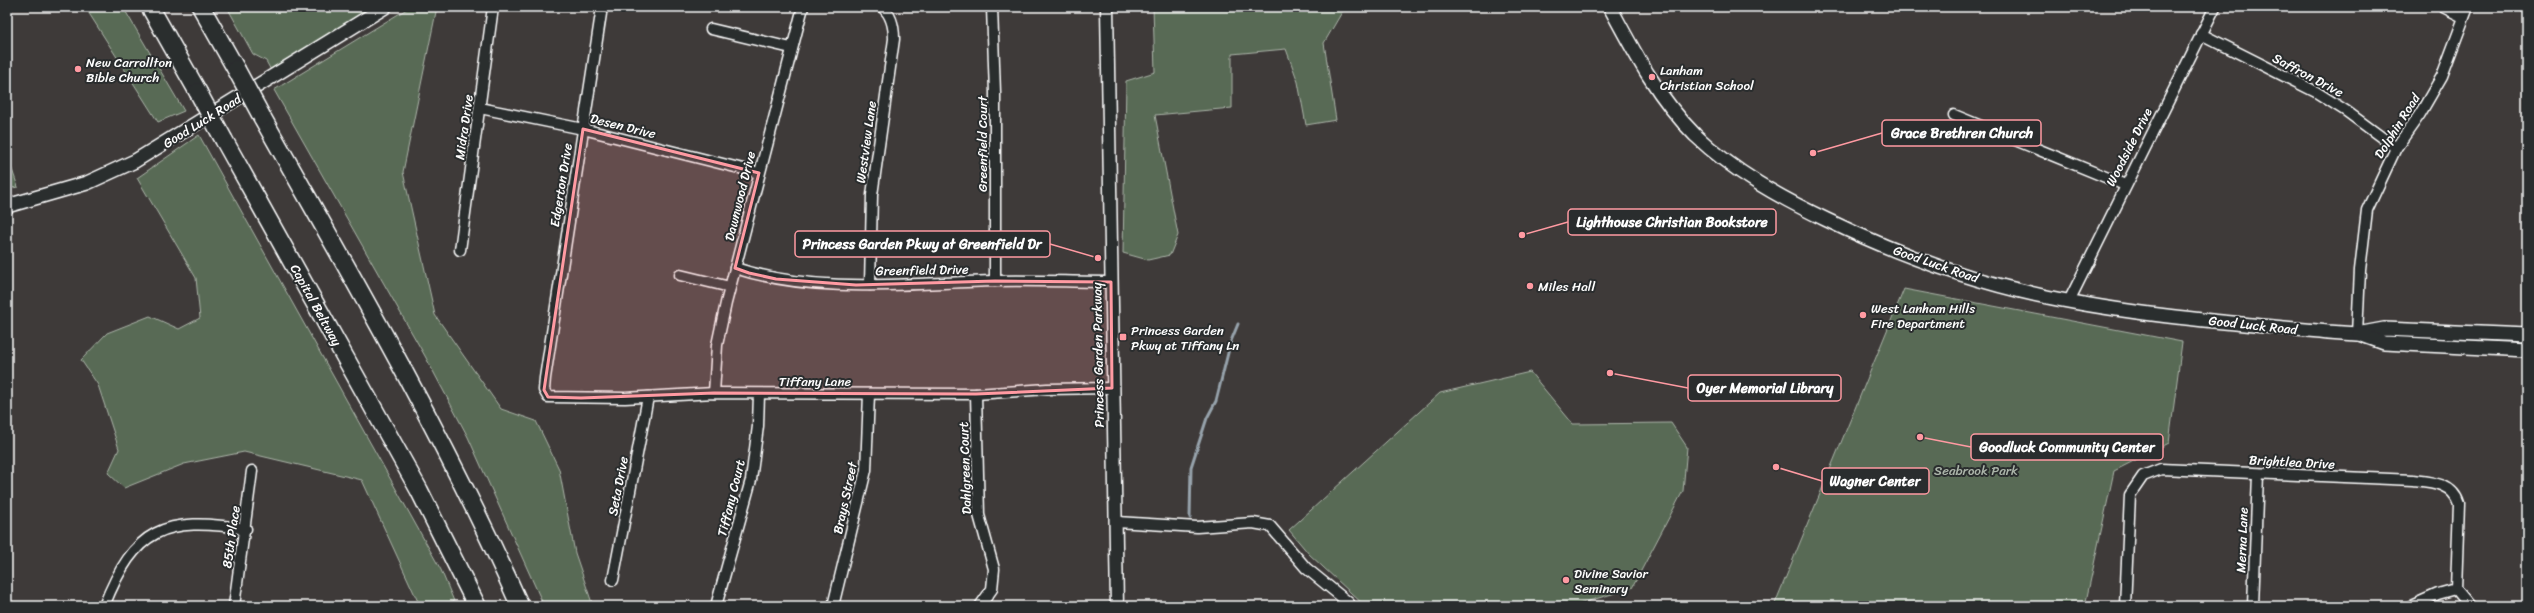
<svg xmlns="http://www.w3.org/2000/svg" width="2534" height="613" viewBox="0 0 2534 613" font-family="Sriracha,sans-serif">
<style>
.green{fill:#596b55;stroke:#acb5aa}
.lines{fill:none;stroke-linecap:round;stroke-linejoin:round}
.stream{stroke:#97a3ac;stroke-width:3}
.minor-casing{stroke:#fff;stroke-width:13}
.tertiary-casing{stroke:#fff;stroke-width:15}
.secondary-casing{stroke:#fff;stroke-width:16}
.motorway-casing{stroke:#fff;stroke-width:20}
.minor{stroke:#2a2d2e;stroke-width:10}
.tertiary{stroke:#2a2d2e;stroke-width:12}
.secondary{stroke:#2a2d2e;stroke-width:13}
.motorway{stroke:#2a2d2e;stroke-width:17}
.motorway-bridge-casing{stroke:#fff;stroke-width:20;stroke-linecap:butt}
.motorway-bridge{stroke:#2a2d2e;stroke-width:17}
.marked{fill:#ff9aa2;fill-opacity:0.2;stroke:#ff9aa2;stroke-width:3;stroke-linejoin:round}
.poi-dot{fill:#ff9aa2;stroke:#2a2d2e;stroke-width:1.5}
.labels{text-anchor:middle;dominant-baseline:central;stroke-width:4;stroke-linejoin:round;paint-order:stroke}
.poi-label{font-size:13px;fill:#fff;stroke:#2a2d2e;text-anchor:start}
.street-label{font-size:13px;fill:#fff;stroke:#2a2d2e}
.park-label{font-size:13px;fill:#acb5aa;stroke:#2a2d2e}
.leader{fill:none;stroke:#ff9aa2;stroke-width:1.5}
.callout-dot{fill:#ff9aa2;stroke:#2a2d2e;stroke-width:1.5}
.callout{fill:#2a2d2e;stroke:#ff9aa2;stroke-width:1.5}
.callout-label{font-size:14px;text-anchor:middle;font-weight:bold;fill:#fff}
</style>
<rect width="100%" height="100%" fill="#3e3a39"/>
<filter id="ink" filterUnits="userSpaceOnUse"><feTurbulence type="fractalNoise" baseFrequency=".025" numOctaves="2"/><feDisplacementMap in="SourceGraphic" scale="8" xChannelSelector="R" yChannelSelector="G"/><feConvolveMatrix kernelMatrix="1 2 1 2 8 2 1 2 1" color-interpolation-filters="sRGB"/></filter>
<g filter="url(#ink)">
<g class="green">
<polygon points="85,7 123,7 184,111 158,122"/>
<polygon points="227,7 385,7 274,76 266,61 253,54"/>
<polygon points="410,7 437,7 403,172 435,315 501,409 536,421 559,469 575,553 593,606 544,606 468,437 425,356 274,90"/>
<polygon points="1153,7 1345,7 1324,43 1336,120 1306,125 1298,82 1286,49 1232,54 1232,108 1155,115 1178,235 1170,255 1148,260 1123,253 1126,81 1155,72"/>
<polygon points="199,135 441,570 456,606 420,606 362,480 244,452 184,464 124,488 108,473 119,449 98,385 81,360 107,333 150,316 179,329 200,318 196,278 137,178"/>
<polygon points="7,155 18,187 7,189"/>
<polygon points="1904,289 2182,342 2169,443 2114,471 2085,606 1774,606"/>
<polygon points="1530,372 1573,424 1671,423 1687,447 1683,491 1632,588 1572,606 1365,606 1309,554 1289,530 1440,393"/>
</g>
<g class="lines">
<polyline class="stream" points="1190,518 1191,467 1207,418 1216,401 1231,341 1238,324"/>
<g class="minor-casing">
<g id="minor">
<polyline points="602,7 545,378 544,390 548,397 625,398 714,393 976,394 1047,389 1112,388"/>
<polyline points="992,7 995,93 995,281"/>
<polyline points="2443,7 2463,17"/>
<polyline points="711,29 791,48"/>
<polyline points="2201,34 2316,92 2346,111 2396,148"/>
<polyline points="480,108 583,129 759,173"/>
<polyline points="1954,115 2125,185"/>
<polyline points="460,250 493,7"/>
<path d="M735,268C818,295 910,283 995,281C1034,280 1073,282 1111,282"/>
<polyline points="680,275 730,287"/>
<path d="M870,285L872,195L894,39C894,27 892,15 882,7"/>
<polyline points="2069,301 2215,7"/>
<polyline points="2357,334 2360,270 2367,210 2396,148 2420,114 2442,76 2468,7"/>
<polyline points="714,393 717,345 726,303 803,7"/>
<polyline points="976,394 979,515 994,569 992,589 980,606"/>
<polyline points="1117,522 1197,527 1253,523 1270,526 1306,568 1349,603"/>
<polyline points="613,580 648,397"/>
<path d="M104,606C135,528 164,516 246,529"/>
<polyline points="234,606 252,471"/>
<polyline points="716,606 751,480 758,426 759,394"/>
<polyline points="833,606 866,470 869,394"/>
<path d="M2125,606L2130,495L2143,476L2161,469L2413,480C2431,482 2453,483 2459,504L2456,589L2470,606"/>
<polyline points="2253,606 2258,474"/>
<polyline points="2411,606 2438,594 2456,589"/>
</g>
</g>
<g class="tertiary-casing">
<polyline id="tertiary" points="1107,7 1117,606"/>
</g>
<g class="secondary-casing">
<g id="secondary">
<path d="M1610,7C1634,52 1658,98 1695,135C1734,172 1779,197 1827,220C1897,254 1971,281 2047,297C2139,316 2234,323 2328,332L2357,334L2384,329L2527,335"/>
<polyline points="7,206 87,183 135,161 385,7"/>
<polyline points="2359,334 2384,343 2527,350"/>
</g>
</g>
<g class="motorway-casing">
<g id="motorway">
<polyline points="150,7 198,92"/>
<polyline points="201,7 236,69"/>
<path d="M262,117C353,278 445,437 520,606"/>
<polyline points="224,140 419,490 477,606"/>
</g>
</g>
<use href="#minor" class="minor"/>
<use href="#tertiary" class="tertiary"/>
<use href="#secondary" class="secondary"/>
<use href="#motorway" class="motorway"/>
<g class="motorway-bridge-casing">
<g id="motorway-bridge">
<polyline points="236,69 262,117"/>
<polyline points="198,92 224,140"/>
</g>
</g>
<use href="#motorway-bridge" class="motorway-bridge"/>
</g>
</g>
<path class="marked" d="M583,129L759,173L735,268L749,273L776,279L856,285L995,281L1111,282L1112,388L976,394L714,393L581,398L548,397L544,390Z"/>
<g class="poi-dot">
<circle cx="78" cy="69" r="4"/>
<circle cx="1652" cy="77" r="4"/>
<circle cx="1530" cy="286" r="4"/>
<circle cx="1863" cy="315" r="4"/>
<rect x="1119" y="333" width="8" height="8" rx="2"/>
<circle cx="1566" cy="580" r="4"/>
</g>
<g class="labels">
<g class="poi-label">
<text x="86" y="62">New Carrollton<tspan x="86" dy="15">Bible Church</tspan></text>
<text x="1660" y="70">Lanham<tspan x="1660" dy="15">Christian School</tspan></text>
<text x="1538" y="286">Miles Hall</text>
<text x="1871" y="308">West Lanham Hills<tspan x="1871" dy="15">Fire Department</tspan></text>
<text x="1131" y="330">Princess Garden<tspan x="1131" dy="15">Pkwy at Tiffany Ln</tspan></text>
<text x="1574" y="573">Divine Savior<tspan x="1574" dy="15">Seminary</tspan></text>
</g>
<g class="street-label">
<text transform="translate(2308 75) rotate(28)">Saffron Drive</text>
<text transform="translate(202 121) rotate(-32)">Good Luck Road</text>
<text transform="translate(623 126) rotate(14)">Desen Drive</text>
<text transform="translate(2397 126) rotate(-58)">Dolphin Road</text>
<text transform="translate(464 127) rotate(-82)">Midra Drive</text>
<text transform="translate(866 142) rotate(-82)">Westview Lane</text>
<text transform="translate(982 144) rotate(-90)">Greenfield Court</text>
<text transform="translate(2129 147) rotate(-63)">Woodside Drive</text>
<text transform="translate(561 185) rotate(-81)">Edgerton Drive</text>
<text transform="translate(740 196) rotate(-76)">Dawnwood Drive</text>
<text transform="translate(1936 264) rotate(19)">Good Luck Road</text>
<text transform="translate(922 270) rotate(-1)">Greenfield Drive</text>
<text transform="translate(316 305) rotate(61)">Capital Beltway</text>
<text transform="translate(2253 325) rotate(6)">Good Luck Road</text>
<text transform="translate(1098 355) rotate(-91)">Princess Garden Parkway</text>
<text x="815" y="381">Tiffany Lane</text>
<text transform="translate(2292 462) rotate(3)">Brightlea Drive</text>
<text transform="translate(965 468) rotate(-92)">Dahlgreen Court</text>
<text transform="translate(618 486) rotate(-79)">Seta Drive</text>
<text transform="translate(731 498) rotate(-76)">Tiffany Court</text>
<text transform="translate(845 498) rotate(-78)">Brays Street</text>
<text transform="translate(231 537) rotate(-82)">85th Place</text>
<text transform="translate(2242 540) rotate(-88)">Merna Lane</text>
</g>
<g class="park-label">
<text x="1976" y="470">Seabrook Park</text>
</g>
</g>
<path class="leader" d="M1813 153L1882 133M1522 235L1568 222M1098 258L1050 244M1610 373L1688 388M1920 437L1971 447M1776 467L1822 481"/>
<g class="callout-dot">
<circle cx="1813" cy="153" r="4"/>
<circle cx="1522" cy="235" r="4"/>
<circle cx="1098" cy="258" r="4"/>
<circle cx="1610" cy="373" r="4"/>
<circle cx="1920" cy="437" r="4"/>
<circle cx="1776" cy="467" r="4"/>
</g>
<g class="callout">
<rect x="1882" y="120" width="159" height="26" rx="4"/>
<rect x="1568" y="209" width="208" height="26" rx="4"/>
<rect x="795" y="231" width="255" height="26" rx="4"/>
<rect x="1688" y="375" width="153" height="26" rx="4"/>
<rect x="1971" y="434" width="192" height="26" rx="4"/>
<rect x="1822" y="468" width="107" height="26" rx="4"/>
</g>
<g class="callout-label">
<text x="1962" y="138">Grace Brethren Church</text>
<text x="1672" y="227">Lighthouse Christian Bookstore</text>
<text x="922" y="249">Princess Garden Pkwy at Greenfield Dr</text>
<text x="1765" y="393">Oyer Memorial Library</text>
<text x="2067" y="452">Goodluck Community Center</text>
<text x="1875" y="486">Wagner Center</text>
</g>
<rect width="2534" height="613" fill="none" stroke="#2a2d2e" stroke-width="24"/>
<rect x="12" y="12" width="2510" height="589" fill="none" stroke="#fff" stroke-width="1.5" filter="url(#ink)"/>
</svg>
